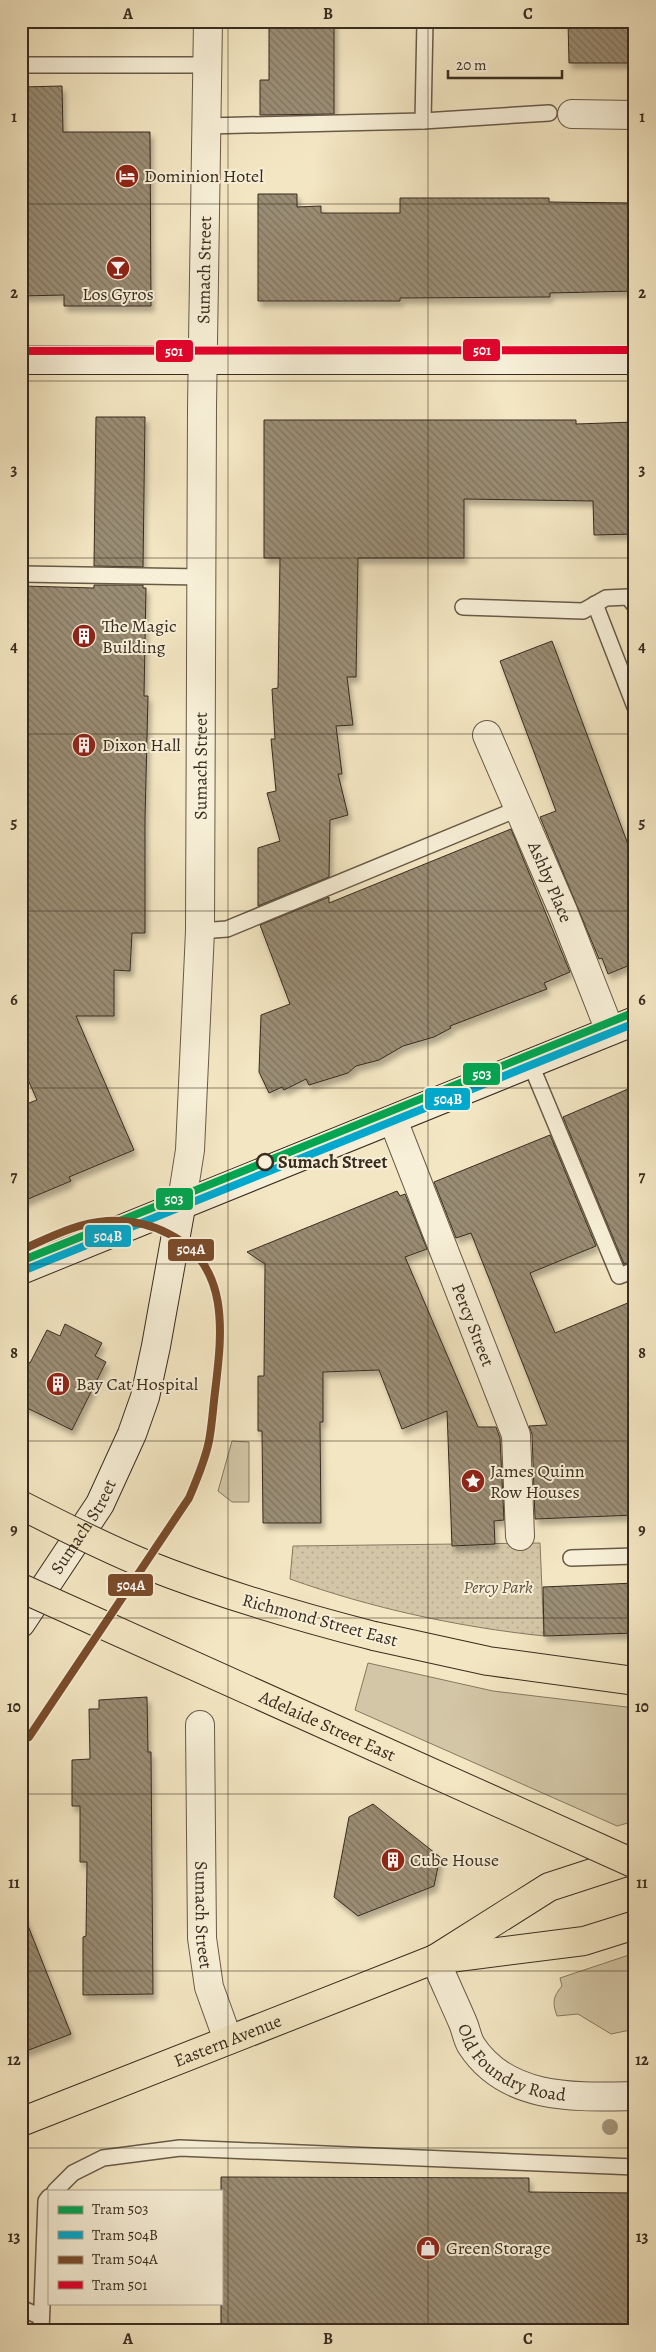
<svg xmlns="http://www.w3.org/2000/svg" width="656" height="2352" viewBox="0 0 656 2352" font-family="Alegreya,serif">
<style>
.grass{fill:#d3c6a6;stroke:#867962}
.park{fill:url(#park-dots);stroke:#867962}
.building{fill:url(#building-back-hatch);stroke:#392c1f;filter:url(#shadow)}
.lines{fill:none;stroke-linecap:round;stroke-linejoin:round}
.lane-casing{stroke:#685a48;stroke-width:18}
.street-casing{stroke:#685a48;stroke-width:30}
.secondary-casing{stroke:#392c1f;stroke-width:30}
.primary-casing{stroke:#392c1f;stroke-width:30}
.highway-casing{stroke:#392c1f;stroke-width:30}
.lane{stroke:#f7efd7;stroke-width:15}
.street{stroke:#f7efd7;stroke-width:28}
.secondary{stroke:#f7efd7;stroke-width:28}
.primary{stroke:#f3e6c2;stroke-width:28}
.highway{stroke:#f3e6c2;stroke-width:28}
.highway-bridge-casing{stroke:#392c1f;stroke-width:30;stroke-linecap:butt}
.highway-bridge{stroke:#f3e6c2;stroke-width:28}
.tram-1-casing{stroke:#f7efd7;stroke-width:11}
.tram-2-casing{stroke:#f7efd7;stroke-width:11}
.tram-3-casing{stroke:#f7efd7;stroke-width:11}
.tram-4-casing{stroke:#f7efd7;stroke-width:11}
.tram-1{stroke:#00a651;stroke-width:8}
.tram-2{stroke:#00a9ce;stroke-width:8}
.tram-3{stroke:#7a4b2a;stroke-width:8}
.tram-4{stroke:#e4002b;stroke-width:8}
.tree{fill:#a2957b}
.grid{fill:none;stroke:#392c1f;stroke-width:1;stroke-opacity:0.55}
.stop-dot{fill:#f7efd7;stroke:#392c1f;stroke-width:2.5}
.labels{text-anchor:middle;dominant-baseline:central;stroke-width:4;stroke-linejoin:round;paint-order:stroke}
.poi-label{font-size:18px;fill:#392c1f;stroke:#f7efd7;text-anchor:start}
.street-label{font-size:18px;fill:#392c1f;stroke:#f7efd7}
.stop-label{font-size:18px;font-weight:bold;fill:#392c1f;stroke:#f7efd7;text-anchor:start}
.park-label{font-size:18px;font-style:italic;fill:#605241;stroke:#f7efd7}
.line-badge{stroke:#f7efd7;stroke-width:2}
.badge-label{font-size:14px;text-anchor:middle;font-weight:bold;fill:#fff}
.neatline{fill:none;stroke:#392c1f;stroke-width:2}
.grid-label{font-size:16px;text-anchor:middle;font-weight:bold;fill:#392c1f}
</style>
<defs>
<pattern id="park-dots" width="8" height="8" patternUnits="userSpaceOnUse" patternTransform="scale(1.25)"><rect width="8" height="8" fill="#d3c6a6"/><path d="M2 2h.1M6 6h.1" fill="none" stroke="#b6aa8e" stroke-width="1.8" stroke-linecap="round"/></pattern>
<pattern id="building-back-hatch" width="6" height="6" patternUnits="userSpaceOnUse" patternTransform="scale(1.25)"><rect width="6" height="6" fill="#9a8d74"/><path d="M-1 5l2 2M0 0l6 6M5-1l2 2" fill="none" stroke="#7f735f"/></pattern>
<filter id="shadow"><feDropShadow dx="3" dy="5.5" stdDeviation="2.5" flood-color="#0004"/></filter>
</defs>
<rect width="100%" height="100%" fill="#f3e6c2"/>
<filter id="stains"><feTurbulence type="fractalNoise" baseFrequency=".004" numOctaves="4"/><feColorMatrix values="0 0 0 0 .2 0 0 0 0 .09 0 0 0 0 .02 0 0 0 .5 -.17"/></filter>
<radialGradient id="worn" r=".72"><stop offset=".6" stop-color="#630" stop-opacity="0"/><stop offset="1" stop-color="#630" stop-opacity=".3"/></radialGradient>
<g class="grass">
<polygon points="232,1441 249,1442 249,1502 232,1502 218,1491"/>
<polygon points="368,1663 493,1691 635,1708 635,1821 617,1826 355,1710"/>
<path d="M635,1953V2029L611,2034L578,2014L557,2016C552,2002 553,1997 562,1986L560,1978Z"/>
</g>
<path class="park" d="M540,1543L544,1636C458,1627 371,1608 290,1579L293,1546Z"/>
<g class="building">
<polygon points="269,21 334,21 334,114 260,115 260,80 269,80"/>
<polygon points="568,21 635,21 635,63 569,63"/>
<polygon points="62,86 63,132 150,132 151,306 64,306 64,295 21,296 21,87"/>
<polygon points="258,194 297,194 297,207 321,206 321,213 400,213 400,198 549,198 549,202 635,203 635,291 550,293 550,297 400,298 400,301 258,301"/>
<polygon points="96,417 145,417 143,567 94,566"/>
<polygon points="264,420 576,420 576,424 635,422 635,534 594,535 593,501 464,499 464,558 358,558 356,677 347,677 353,725 336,726 342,774 338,774 348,815 330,820 329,877 258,906 258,848 280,841 267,793 276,791 271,739 275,739 272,689 278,688 280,558 264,558"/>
<polygon points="94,585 143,585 143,588 146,588 144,696 148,696 145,819 145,933 132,933 130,971 114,970 114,1016 76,1016 134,1150 69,1177 71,1181 21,1202 21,1106 37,1100 21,1064 23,586 94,588"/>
<polygon points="552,641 635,863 635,963 608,974 602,958 599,959 540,817 556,811 500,661"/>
<polygon points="511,829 570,972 544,983 547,989 450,1026 451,1028 434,1037 403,1046 379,1060 356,1066 348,1073 309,1085 306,1079 284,1090 282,1087 269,1093 259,1072 261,1015 290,1004 260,925 329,897 329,903"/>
<polygon points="635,1086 635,1261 624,1264 563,1117"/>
<polygon points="550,1135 596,1246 530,1273 555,1333 635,1300 635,1515 535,1519 532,1434 529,1426 547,1425 471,1233 456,1238 434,1182"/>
<polygon points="397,1191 400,1196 405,1194 427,1249 405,1257 478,1427 496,1427 500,1438 504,1520 494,1521 495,1544 452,1546 447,1411 402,1429 379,1370 323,1372 323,1422 320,1422 321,1523 263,1523 262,1431 258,1431 258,1376 264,1376 265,1264 247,1252"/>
<polygon points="65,1324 102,1343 95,1356 106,1362 72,1430 21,1405 21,1358 30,1363 47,1330 60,1336"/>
<polygon points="635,1583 635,1633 544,1636 543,1587"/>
<polygon points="147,1697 148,1752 151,1752 153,1994 83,1995 83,1937 86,1936 87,1862 80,1862 80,1806 72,1806 72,1760 90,1759 89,1709 99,1709 99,1700"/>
<polygon points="373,1804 440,1857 434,1886 358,1916 334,1897 349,1817"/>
<polygon points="21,1913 23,1913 71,2034 21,2053"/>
<polygon points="221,2177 529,2178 529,2192 635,2193 635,2331 221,2331"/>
</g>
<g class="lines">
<g class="lane-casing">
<g id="lane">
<polyline points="21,65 208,65"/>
<polyline points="423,121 425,21"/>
<polyline points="206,126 423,121 549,113"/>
<polyline points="21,574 202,577"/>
<polyline points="595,604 635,707"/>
<polyline points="463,607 583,611 606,598 628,597 635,606"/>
<polyline points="200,931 227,929 520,808"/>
<polyline points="531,1065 619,1276 635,1270"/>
<polyline points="571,1558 635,1556"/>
<polyline points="55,2191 73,2173 103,2158 180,2148 635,2167"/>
<polyline points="21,2308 41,2317"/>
<polyline points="41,2331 46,2201 49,2197"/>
</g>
</g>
<g class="street-casing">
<g id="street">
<polyline points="572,114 635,115"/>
<path id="s1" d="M487,735L563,911L610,1031"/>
<path id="s2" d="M393,1120L516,1435L520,1536"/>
<path id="s3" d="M181,1207L190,1150L200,931L202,407L208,21"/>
<path id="s4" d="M200,1725L202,1938L209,1987L228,2040"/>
<path id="s5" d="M435,1959C444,1981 454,2002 463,2023C466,2030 467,2038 471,2045C507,2101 576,2097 635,2096"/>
</g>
</g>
<g class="secondary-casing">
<g id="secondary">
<polyline points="21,360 635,360"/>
<polyline points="21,1270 635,1021"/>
<path id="s6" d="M21,1623L100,1504L132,1434L145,1397L156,1346L181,1207"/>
</g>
</g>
<g class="primary-casing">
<g id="primary">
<path id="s7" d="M21,2122L435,1959"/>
</g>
</g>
<g class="highway-casing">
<g id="highway">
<polyline points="374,1636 488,1661 635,1681"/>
<polyline points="435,1959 549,1887 635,1859"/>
<polyline points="442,1959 584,1941 635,1925"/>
</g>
</g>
<use href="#lane" class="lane"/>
<use href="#street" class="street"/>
<use href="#secondary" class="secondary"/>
<use href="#primary" class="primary"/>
<use href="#highway" class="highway"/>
<g class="highway-bridge-casing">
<g id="highway-bridge">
<path d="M21,1505C62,1526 103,1547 145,1564C220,1594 296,1616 374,1636"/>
<path id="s8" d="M21,1588L635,1864"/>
</g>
</g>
<use href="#highway-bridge" class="highway-bridge"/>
<g class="tram-1-casing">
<polyline id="tram-1" points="21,1261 635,1012"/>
</g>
<g class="tram-2-casing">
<polyline id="tram-2" points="25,1270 635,1023"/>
</g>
<g class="tram-3-casing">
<path id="tram-3" d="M21,1250C49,1238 76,1223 107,1221C128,1220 150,1224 169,1234C231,1265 222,1334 215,1392C213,1408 212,1425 209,1441C205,1461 197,1479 189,1498L29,1737"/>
</g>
<g class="tram-4-casing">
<polyline id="tram-4" points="21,351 635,350"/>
</g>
<use href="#tram-1" class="tram-1"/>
<use href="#tram-2" class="tram-2"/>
<use href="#tram-3" class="tram-3"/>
<use href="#tram-4" class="tram-4"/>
</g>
<circle class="tree" cx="610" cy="2127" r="8"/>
<path class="grid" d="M228,21V2331M428,21V2331M21,204H635M21,381H635M21,558H635M21,734H635M21,911H635M21,1088H635M21,1264H635M21,1441H635M21,1618H635M21,1794H635M21,1971H635M21,2148H635"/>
<defs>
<g id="hotel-disc" transform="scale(1.25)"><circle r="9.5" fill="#8f2418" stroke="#f7efd7"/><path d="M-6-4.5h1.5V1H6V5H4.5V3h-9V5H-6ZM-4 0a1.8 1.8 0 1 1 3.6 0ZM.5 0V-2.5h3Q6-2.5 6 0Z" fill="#fff"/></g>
<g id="bar-disc" transform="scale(1.25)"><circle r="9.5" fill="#8f2418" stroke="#f7efd7"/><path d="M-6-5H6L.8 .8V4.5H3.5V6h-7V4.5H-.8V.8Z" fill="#fff"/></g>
<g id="building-disc" transform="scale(1.25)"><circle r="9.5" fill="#8f2418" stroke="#f7efd7"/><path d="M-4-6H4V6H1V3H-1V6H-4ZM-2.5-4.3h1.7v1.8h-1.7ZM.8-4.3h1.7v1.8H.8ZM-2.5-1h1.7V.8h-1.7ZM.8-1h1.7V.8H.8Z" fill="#fff"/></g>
<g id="sight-disc" transform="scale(1.25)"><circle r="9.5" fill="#8f2418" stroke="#f7efd7"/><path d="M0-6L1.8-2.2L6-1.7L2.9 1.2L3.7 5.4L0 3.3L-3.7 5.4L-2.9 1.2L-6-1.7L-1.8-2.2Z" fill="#fff"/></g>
<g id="shop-disc" transform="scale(1.25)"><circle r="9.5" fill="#8f2418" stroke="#f7efd7"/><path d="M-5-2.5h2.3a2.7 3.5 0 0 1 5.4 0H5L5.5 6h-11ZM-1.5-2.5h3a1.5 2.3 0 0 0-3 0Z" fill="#fff"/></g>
</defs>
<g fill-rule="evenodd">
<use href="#hotel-disc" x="127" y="176"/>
<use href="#bar-disc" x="118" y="268"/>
<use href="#building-disc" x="84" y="636"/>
<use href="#building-disc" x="84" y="745"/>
<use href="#building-disc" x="58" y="1384"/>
<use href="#sight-disc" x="473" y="1481"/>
<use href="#building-disc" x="393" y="1860"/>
<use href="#shop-disc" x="428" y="2248"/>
</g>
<circle class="stop-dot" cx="265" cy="1162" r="8"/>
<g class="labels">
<g class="poi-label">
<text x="144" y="176">Dominion Hotel</text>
<text x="118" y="294" text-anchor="middle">Los Gyros</text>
<text x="102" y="626">The Magic<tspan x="102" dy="21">Building</tspan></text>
<text x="102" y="745">Dixon Hall</text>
<text x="76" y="1384">Bay Cat Hospital</text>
<text x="490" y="1471">James Quinn<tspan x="490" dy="21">Row Houses</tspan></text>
<text x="410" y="1860">Cube House</text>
<text x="446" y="2248">Green Storage</text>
</g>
<g class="street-label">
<text stroke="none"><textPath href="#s3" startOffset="938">Sumach Street</textPath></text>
<text stroke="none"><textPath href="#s3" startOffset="442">Sumach Street</textPath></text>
<text stroke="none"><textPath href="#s1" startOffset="160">Ashby Place</textPath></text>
<text stroke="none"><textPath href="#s2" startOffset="220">Percy Street</textPath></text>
<text stroke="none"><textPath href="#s6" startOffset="115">Sumach Street</textPath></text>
<text transform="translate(320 1620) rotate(15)">Richmond Street East</text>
<text stroke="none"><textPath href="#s8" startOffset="336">Adelaide Street East</textPath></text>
<text stroke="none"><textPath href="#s4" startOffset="190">Sumach Street</textPath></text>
<text stroke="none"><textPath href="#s7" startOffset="222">Eastern Avenue</textPath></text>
<text stroke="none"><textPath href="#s5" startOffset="138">Old Foundry Road</textPath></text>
</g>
<g class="stop-label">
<text x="278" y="1162">Sumach Street</text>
</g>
<g class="park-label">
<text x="498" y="1587">Percy Park</text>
</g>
</g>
<g class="line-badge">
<rect x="462" y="338" width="39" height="24" rx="5" fill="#e4002b"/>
<rect x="155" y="339" width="39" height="24" rx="5" fill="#e4002b"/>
<rect x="462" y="1062" width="39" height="24" rx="5" fill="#00a651"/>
<rect x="424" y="1087" width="47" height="24" rx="5" fill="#00a9ce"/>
<rect x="155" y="1187" width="39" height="24" rx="5" fill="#00a651"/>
<rect x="84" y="1224" width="48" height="24" rx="5" fill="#00a9ce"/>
<rect x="167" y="1238" width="48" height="24" rx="5" fill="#7a4b2a"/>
<rect x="107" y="1573" width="47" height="24" rx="5" fill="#7a4b2a"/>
</g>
<g class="badge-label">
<text x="482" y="355">501</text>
<text x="174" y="356">501</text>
<text x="482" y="1079">503</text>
<text x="448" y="1104">504B</text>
<text x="174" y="1204">503</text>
<text x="108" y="1241">504B</text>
<text x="191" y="1254">504A</text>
<text x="131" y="1590">504A</text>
</g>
<rect width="656" height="2352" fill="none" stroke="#f3e6c2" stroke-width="55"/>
<rect x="48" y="2190" width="175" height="115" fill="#f7efd7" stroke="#aba18d"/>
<rect x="58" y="2206" width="25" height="8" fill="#00a651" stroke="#aba18d"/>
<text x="92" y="2214" font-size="15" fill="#392c1f">Tram 503</text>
<rect x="58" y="2231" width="25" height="8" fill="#00a9ce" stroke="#aba18d"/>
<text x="92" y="2240" font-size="15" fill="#392c1f">Tram 504B</text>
<rect x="58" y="2256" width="25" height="8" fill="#7a4b2a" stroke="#aba18d"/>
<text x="92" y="2264" font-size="15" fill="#392c1f">Tram 504A</text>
<rect x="58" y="2281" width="25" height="8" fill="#e4002b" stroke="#aba18d"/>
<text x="92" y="2290" font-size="15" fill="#392c1f">Tram 501</text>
<path d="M448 70v8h114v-8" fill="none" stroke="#392c1f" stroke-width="2.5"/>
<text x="456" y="70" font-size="15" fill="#392c1f" stroke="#f7efd7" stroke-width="4" paint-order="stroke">20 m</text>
<rect x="28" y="28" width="600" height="2296" class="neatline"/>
<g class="grid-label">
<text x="128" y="19">A</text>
<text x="328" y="19">B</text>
<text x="528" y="19">C</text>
<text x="14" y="122">1</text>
<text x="642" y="122">1</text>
<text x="14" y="298">2</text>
<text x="642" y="298">2</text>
<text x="14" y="475">3</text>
<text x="642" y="475">3</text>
<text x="14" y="652">4</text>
<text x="642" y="652">4</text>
<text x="14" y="828">5</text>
<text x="642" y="828">5</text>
<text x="14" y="1005">6</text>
<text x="642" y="1005">6</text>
<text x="14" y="1182">7</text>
<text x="642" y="1182">7</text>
<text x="14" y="1358">8</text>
<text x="642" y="1358">8</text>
<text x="14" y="1535">9</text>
<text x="642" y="1535">9</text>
<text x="14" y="1712">10</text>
<text x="642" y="1712">10</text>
<text x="14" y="1888">11</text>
<text x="642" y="1888">11</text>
<text x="14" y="2065">12</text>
<text x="642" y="2065">12</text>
<text x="14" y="2242">13</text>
<text x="642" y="2242">13</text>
<text x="128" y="2344">A</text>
<text x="328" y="2344">B</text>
<text x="528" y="2344">C</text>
</g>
<rect width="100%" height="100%" filter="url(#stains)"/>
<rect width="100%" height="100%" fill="url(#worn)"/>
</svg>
